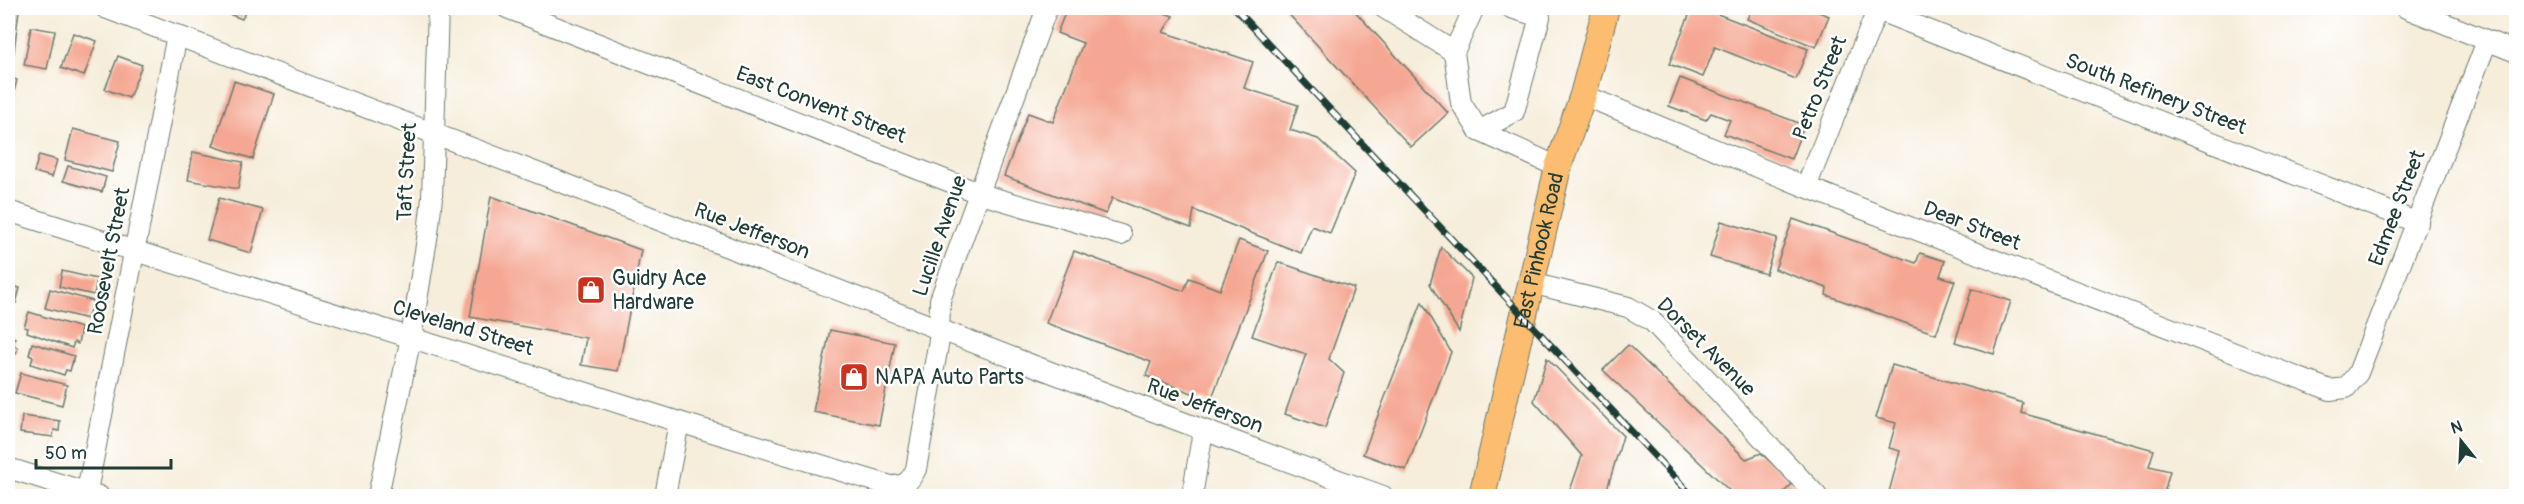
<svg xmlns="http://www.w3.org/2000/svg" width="2524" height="504" viewBox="0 0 2524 504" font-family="Pangolin,sans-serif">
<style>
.building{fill:#f5a793}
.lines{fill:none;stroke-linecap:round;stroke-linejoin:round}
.minor-casing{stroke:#6a7b6e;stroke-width:22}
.major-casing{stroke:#6a7b6e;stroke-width:28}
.minor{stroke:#fff;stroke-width:20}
.major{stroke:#fcbd6f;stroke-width:26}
.rail-casing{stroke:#1f3d34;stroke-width:7}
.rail{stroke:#fff;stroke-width:4.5;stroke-dasharray:14;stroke-linecap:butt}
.labels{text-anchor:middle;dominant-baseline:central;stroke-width:5;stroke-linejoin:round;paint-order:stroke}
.street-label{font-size:21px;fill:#1f3d34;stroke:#fff}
.poi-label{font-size:21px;fill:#1f3d34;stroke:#fff;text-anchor:start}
</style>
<rect width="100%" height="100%" fill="#fff"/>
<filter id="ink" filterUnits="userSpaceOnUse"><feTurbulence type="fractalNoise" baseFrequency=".0167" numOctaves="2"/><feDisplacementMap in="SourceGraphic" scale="12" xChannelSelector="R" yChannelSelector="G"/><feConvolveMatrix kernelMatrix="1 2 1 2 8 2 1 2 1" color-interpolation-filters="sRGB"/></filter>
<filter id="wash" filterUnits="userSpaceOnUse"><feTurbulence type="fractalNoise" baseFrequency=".008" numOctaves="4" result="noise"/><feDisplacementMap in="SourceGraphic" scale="24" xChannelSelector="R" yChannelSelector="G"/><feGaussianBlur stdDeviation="1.35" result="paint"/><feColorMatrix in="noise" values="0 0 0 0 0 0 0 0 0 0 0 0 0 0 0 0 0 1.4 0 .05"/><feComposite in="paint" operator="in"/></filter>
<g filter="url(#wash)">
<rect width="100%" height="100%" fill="#f6edda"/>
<g id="blocks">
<g class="building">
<polygon points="8,8 19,10 14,52 8,51"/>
<polygon points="213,8 247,8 242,19"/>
<polygon points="1067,8 1150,8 1173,16 1163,32 1253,62 1244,88 1298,105 1290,130 1318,139 1355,173 1330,233 1312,226 1301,253 1194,210 1191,228 1112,198 1106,214 1004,176 1028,113 1053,122 1083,43 1057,33"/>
<polygon points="1283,8 1352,8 1448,113 1411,147"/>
<polygon points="1692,8 1702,8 1808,49 1796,79 1715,47 1703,77 1669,64"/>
<polygon points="1752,8 1809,8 1829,16 1816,47 1747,19"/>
<polygon points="31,27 55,31 47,69 24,65"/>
<polygon points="73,33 97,41 84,76 61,68"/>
<polygon points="118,56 142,65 129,98 105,89"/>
<polygon points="8,77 17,80 11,103 8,102"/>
<polygon points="1680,78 1804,125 1791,159 1724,134 1730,120 1711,113 1706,120 1669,106"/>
<polygon points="234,81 274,94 253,159 213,146"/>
<polygon points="73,129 120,141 112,172 65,160"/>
<polygon points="193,152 243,162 238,189 188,180"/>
<polygon points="39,155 57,160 52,177 34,172"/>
<polygon points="68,166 106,177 102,192 63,181"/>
<polygon points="491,196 641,250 618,371 581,365 586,338 470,317"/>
<polygon points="219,198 263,210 251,253 207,240"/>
<polygon points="1793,219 1916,263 1920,253 1945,261 1940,276 1955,281 1936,334 1826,295 1827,288 1775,269"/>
<polygon points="1721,221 1777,238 1766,274 1710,257"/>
<polygon points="1239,240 1268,251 1211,400 1146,376 1151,362 1046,323 1074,251 1184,291 1189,278 1220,290"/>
<polygon points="1441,247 1472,278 1459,332 1430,284"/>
<polygon points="1278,262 1354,288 1329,359 1344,373 1325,428 1285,414 1306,354 1252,336"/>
<polygon points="62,271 97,279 94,295 59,287"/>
<polygon points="8,285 20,288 16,303 8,301"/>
<polygon points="50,289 93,301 87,319 45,308"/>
<polygon points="1972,289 2011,301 1994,354 1955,342"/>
<polygon points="1422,302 1451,352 1406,470 1363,454"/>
<polygon points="29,312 81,328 78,344 74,342 72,348 27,332 28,328 24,327"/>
<polygon points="830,330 895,343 879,425 813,412"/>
<polygon points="8,336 15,338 13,344 18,348 16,353 8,351"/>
<polygon points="32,343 74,356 70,371 66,370 64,375 31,364 33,357 29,355"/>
<polygon points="1628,345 1746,459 1761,453 1793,483 1780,496 1735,496 1603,370"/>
<polygon points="1547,358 1623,436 1605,496 1568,496 1582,456 1534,401"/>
<polygon points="1892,365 2023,403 2021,413 2154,450 2149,466 2170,471 2163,496 1888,496 1900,451 1889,448 1896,423 1876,418"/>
<polygon points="21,373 67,385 62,405 15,393"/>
<polygon points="22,416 60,421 59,431 54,430 53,437 20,433"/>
</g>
</g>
</g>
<g filter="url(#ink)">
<use href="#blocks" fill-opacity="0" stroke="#6a7b6e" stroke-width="1.5"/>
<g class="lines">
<g class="minor-casing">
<g id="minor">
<path d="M105,8C253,64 401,120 548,177C826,285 1103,395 1383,496"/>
<polyline points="507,8 981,194 1121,235"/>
<polyline points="1384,8 1454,52"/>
<polyline points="1474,8 1454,52 1461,103 1479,131 1514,112 1540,17 1511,8"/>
<polyline points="2406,8 2516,52"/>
<polyline points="1877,10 2418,223"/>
<polyline points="1583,95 1806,187 2330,390 2346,388 2358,373 2487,41"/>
<polyline points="1479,131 1558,167"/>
<polyline points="1806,187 1878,8"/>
<path d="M8,211L679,422L891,486C905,486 910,482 916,469L939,340L940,300L1047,8"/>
<polyline points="1531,283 1628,307 1652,321 1817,496"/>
<polyline points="8,468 99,496"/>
<polyline points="86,496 177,35"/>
<polyline points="378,496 411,337 428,233 432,198 438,8"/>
<polyline points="665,496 679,422"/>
<polyline points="1192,496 1203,431"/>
</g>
</g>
<g class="major-casing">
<g id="major">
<path id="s1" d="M1482,496L1558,167L1583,95L1606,8"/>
</g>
</g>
<use href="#minor" class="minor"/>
<use href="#major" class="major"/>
<g class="rail-casing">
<polyline id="rail" points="1235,8 1692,496"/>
</g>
<use href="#rail" class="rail"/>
</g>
</g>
<defs>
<g id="shop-square" transform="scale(1.5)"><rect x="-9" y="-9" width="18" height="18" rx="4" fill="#c8321e" stroke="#fff"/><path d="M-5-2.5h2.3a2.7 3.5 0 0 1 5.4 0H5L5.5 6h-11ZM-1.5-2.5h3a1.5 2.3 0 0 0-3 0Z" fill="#fff"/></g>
</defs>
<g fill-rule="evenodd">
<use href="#shop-square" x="591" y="290"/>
<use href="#shop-square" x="854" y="377"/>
</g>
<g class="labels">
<g class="street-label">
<text transform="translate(1820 88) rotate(-68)">Petro Street</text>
<text transform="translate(2156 94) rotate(21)">South Refinery Street</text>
<text transform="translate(821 105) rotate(21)">East Convent Street</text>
<text transform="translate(407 172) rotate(-87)">Taft Street</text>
<text transform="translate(2397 208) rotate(-69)">Edmee Street</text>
<text transform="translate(1972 226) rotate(21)">Dear Street</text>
<text transform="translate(752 231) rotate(21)">Rue Jefferson</text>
<text transform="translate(940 236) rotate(-71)">Lucille Avenue</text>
<text stroke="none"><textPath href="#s1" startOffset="252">East Pinhook Road</textPath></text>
<text transform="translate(109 261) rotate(-79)">Roosevelt Street</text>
<text transform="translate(463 328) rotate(17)">Cleveland Street</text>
<text transform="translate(1706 347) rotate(45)">Dorset Avenue</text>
<text transform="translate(1205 406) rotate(20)">Rue Jefferson</text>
</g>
<g class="poi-label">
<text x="612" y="278">Guidry Ace<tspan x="612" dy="24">Hardware</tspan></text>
<text x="875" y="377">NAPA Auto Parts</text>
</g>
</g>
<rect width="2524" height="504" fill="none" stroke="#fff" stroke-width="30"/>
<g transform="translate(2461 441) rotate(342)" stroke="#ffffff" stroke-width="4.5" paint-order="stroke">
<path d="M0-4.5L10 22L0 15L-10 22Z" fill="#1f3d34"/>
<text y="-9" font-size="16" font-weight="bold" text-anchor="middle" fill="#1f3d34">N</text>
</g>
<path d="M36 459v9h135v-9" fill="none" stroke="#1f3d34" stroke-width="3"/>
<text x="45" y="459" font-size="18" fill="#1f3d34" stroke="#ffffff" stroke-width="4.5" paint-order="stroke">50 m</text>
</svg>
